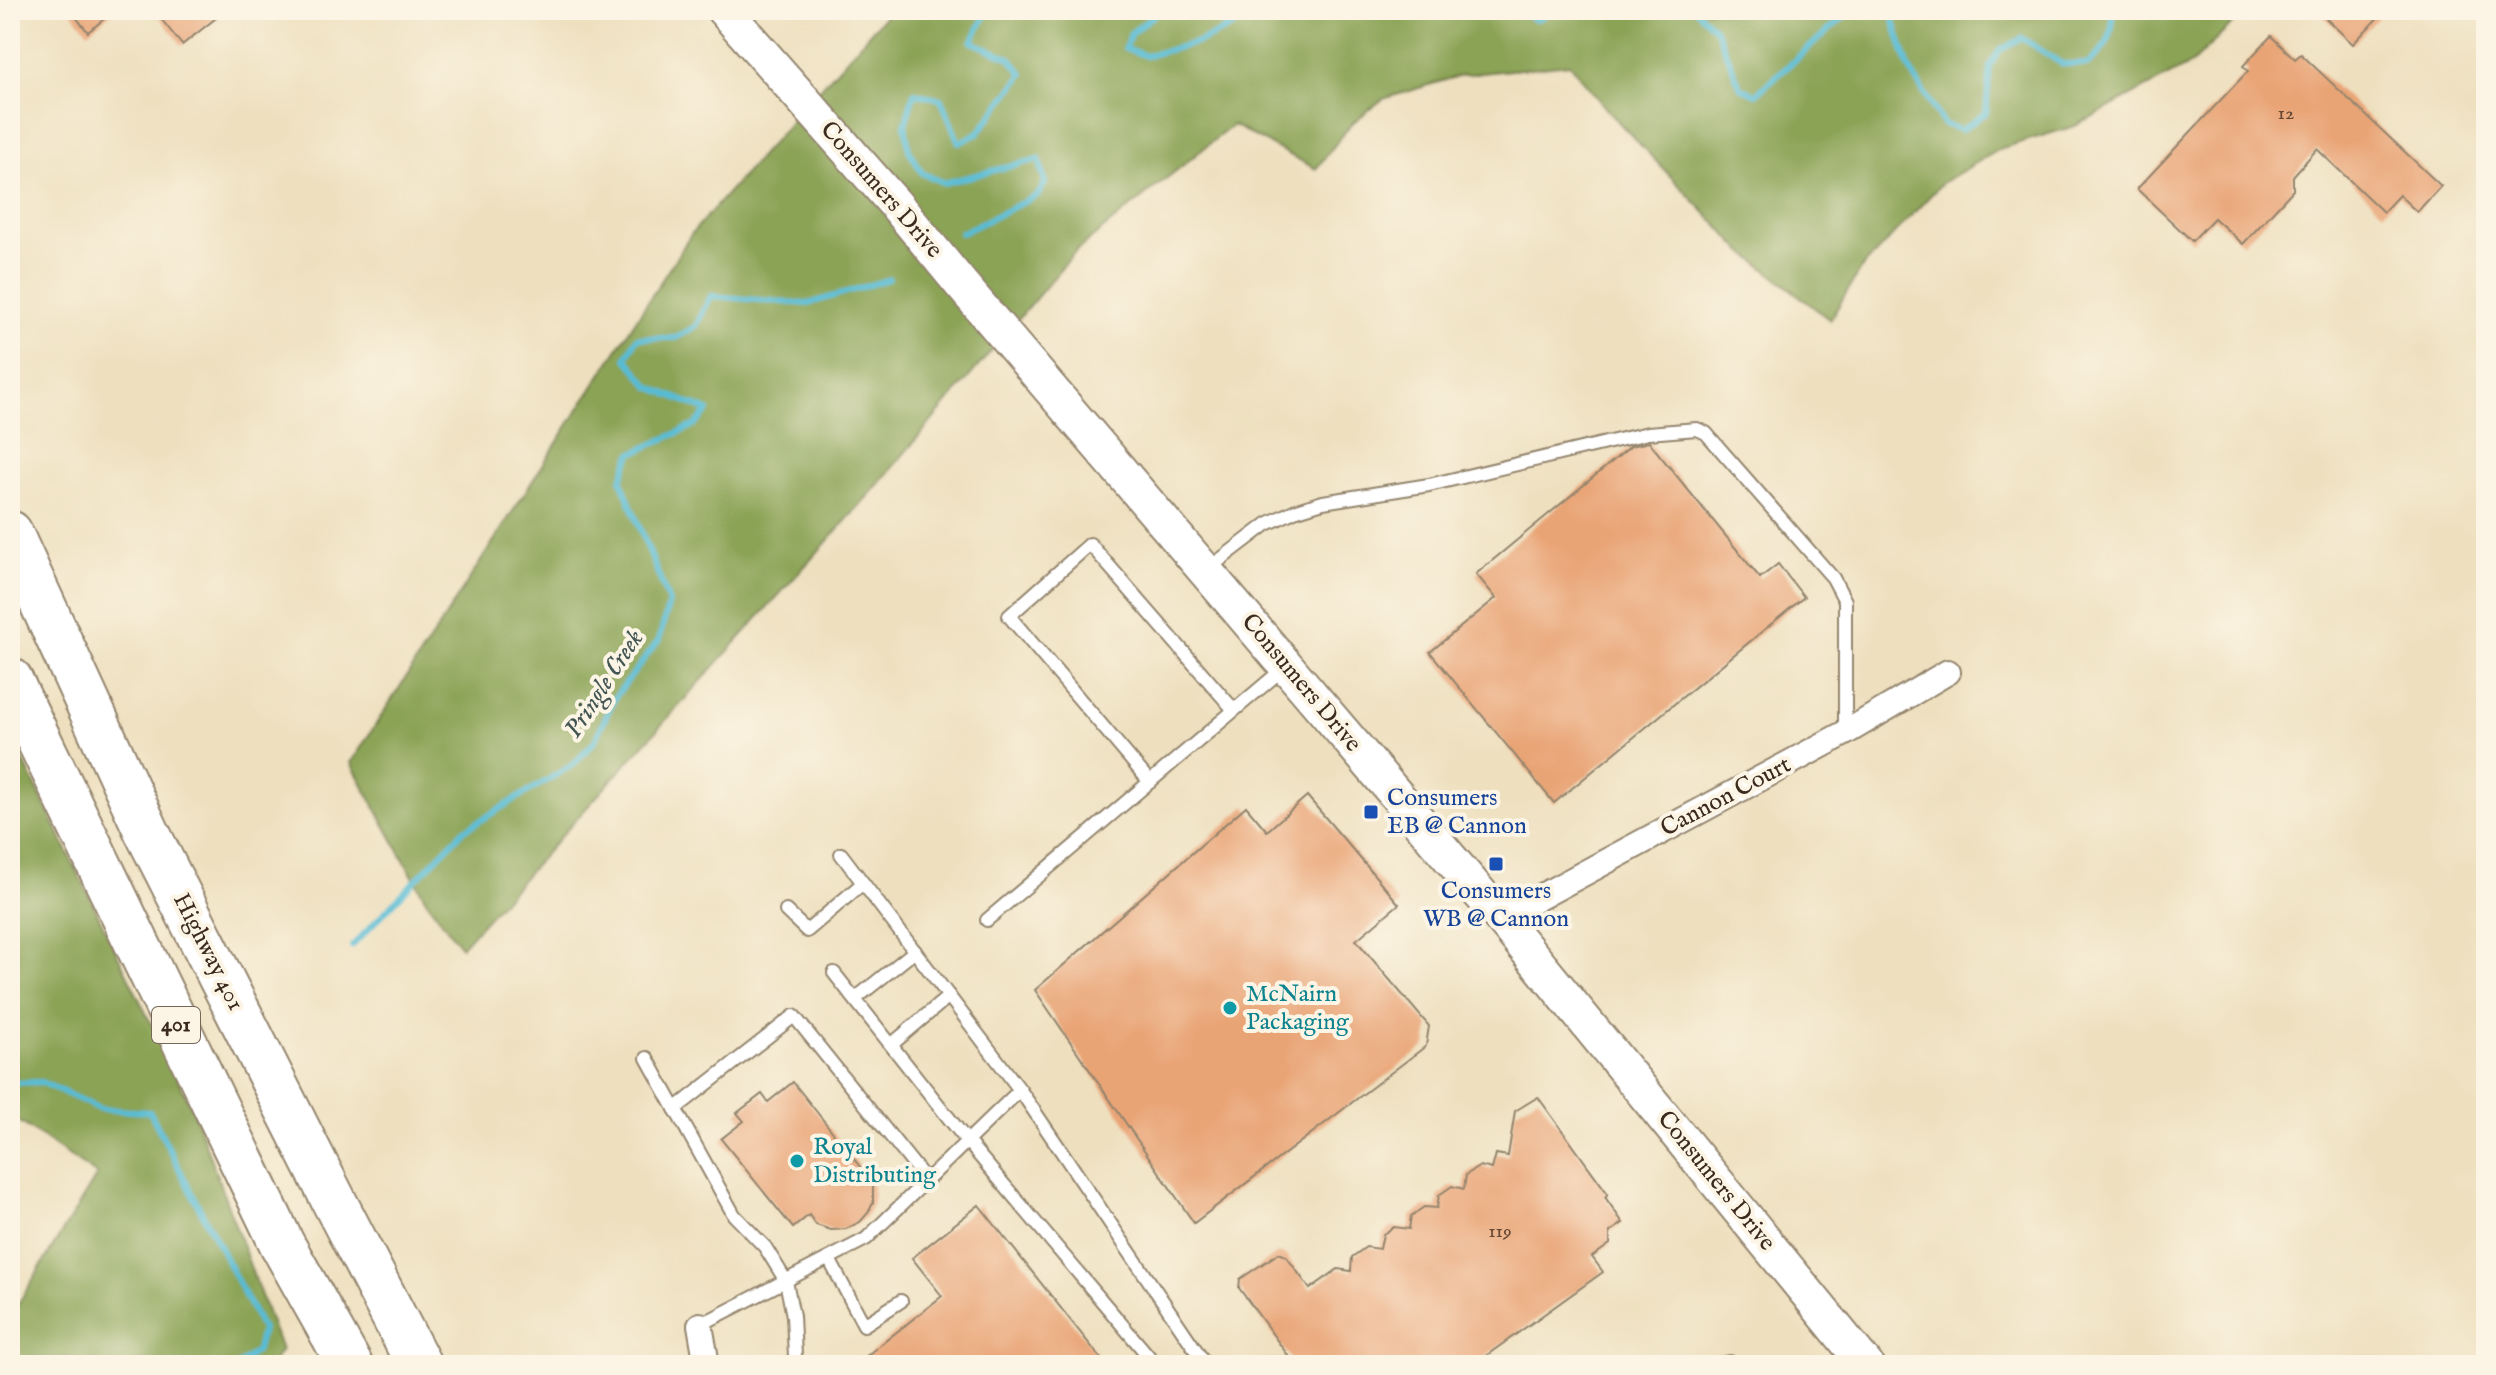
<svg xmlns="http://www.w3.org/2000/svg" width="2496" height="1375" viewBox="0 0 2496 1375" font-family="'IM FELL English',serif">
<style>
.forest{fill:#8aa354;stroke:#626639;stroke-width:2}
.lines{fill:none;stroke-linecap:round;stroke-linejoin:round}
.stream{stroke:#57bcd5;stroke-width:6}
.building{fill:#e9a476}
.lane-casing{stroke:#94856e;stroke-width:16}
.street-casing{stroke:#94856e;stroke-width:28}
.secondary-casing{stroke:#94856e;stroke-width:38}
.highway-casing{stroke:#94856e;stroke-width:48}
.lane{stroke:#fff;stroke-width:12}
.street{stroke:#fff;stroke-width:24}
.secondary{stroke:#fff;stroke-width:34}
.highway{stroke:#fff;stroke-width:44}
.transit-dot{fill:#1a4fb4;stroke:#fcf5e5;stroke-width:3}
.culture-dot{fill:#0f9aa8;stroke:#fcf5e5;stroke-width:3}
.labels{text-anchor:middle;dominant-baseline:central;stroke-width:8;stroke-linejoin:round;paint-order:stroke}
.number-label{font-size:20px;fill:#664834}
.shield{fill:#fcf5e5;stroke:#75675a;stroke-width:2}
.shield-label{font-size:22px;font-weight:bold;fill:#3b2a1e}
.street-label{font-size:24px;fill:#3b2a1e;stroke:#fcf5e5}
.transit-label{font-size:24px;fill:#164399;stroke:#fcf5e5;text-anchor:start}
.culture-label{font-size:24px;fill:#0d838f;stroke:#fcf5e5;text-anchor:start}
.water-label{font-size:26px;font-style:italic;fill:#435655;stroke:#fcf5e5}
</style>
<rect width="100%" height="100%" fill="#fcf5e5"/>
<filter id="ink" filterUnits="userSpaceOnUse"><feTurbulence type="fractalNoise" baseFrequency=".0125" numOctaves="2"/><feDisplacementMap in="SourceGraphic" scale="16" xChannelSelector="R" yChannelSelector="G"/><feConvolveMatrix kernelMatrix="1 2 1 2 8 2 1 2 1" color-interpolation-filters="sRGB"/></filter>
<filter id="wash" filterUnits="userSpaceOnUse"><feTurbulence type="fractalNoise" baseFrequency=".006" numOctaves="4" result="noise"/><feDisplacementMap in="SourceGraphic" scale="32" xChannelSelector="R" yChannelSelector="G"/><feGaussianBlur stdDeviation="1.8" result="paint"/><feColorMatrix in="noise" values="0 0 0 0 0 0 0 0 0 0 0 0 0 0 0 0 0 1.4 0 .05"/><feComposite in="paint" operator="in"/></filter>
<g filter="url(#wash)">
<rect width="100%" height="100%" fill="#eee0bf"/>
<g class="forest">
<polygon points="890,10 2247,10 2192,63 2075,126 2002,148 1942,183 1860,270 1830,320 1740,249 1609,112 1570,64 1462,75 1383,99 1351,124 1316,169 1233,125 1076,251 870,494 461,947 426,900 351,763 692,233"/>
<polygon points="10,733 192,1108 281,1350 271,1365 10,1365 10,1317 97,1175 10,1115"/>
</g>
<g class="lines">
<g class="stream">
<polyline points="1161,10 1131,33 1125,48 1146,56 1199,42 1248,19 1254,10"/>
<polyline points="1517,10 1536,20 1557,10"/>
<path d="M1696,10L1716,30L1741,88L1756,94L1852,10L1891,13L1909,68L1943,124L1961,130L1986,113L1990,66L1999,51L2022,38L2062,64H2088C2106,48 2116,35 2111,10"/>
<polyline points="961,233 1038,195 1045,183 1039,159 944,183 922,173 909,150 905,125 914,93 941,99 959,143 979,132 1023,74 1010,58 972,42 985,15 996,10"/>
<polyline points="352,946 463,831 574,764 594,742 615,697 659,640 669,602 621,480 631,454 695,425 708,411 650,387 626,358 637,338 676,338 696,326 711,296 808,304 889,279"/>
<polyline points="10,1083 41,1082 100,1109 150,1112 262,1329 257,1350 239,1365"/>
</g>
</g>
<g id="blocks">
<g class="building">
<polygon points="70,10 115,10 88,32"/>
<polygon points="154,10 226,10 182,45"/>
<polygon points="2317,10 2385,10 2353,44"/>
<polygon points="2271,36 2295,59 2301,54 2441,186 2417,212 2399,195 2383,212 2317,149 2293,176 2293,190 2243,244 2214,218 2192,241 2137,189 2248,71 2243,66"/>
<polygon points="1649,442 1760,578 1778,564 1804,597 1554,803 1430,652 1496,598 1476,574 1631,446"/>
<polygon points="1307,796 1399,904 1356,940 1429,1026 1426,1046 1194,1223 1035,990 1246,806 1267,831"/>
<polygon points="793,1082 873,1183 873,1203 868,1213 860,1222 846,1229 831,1230 816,1225 809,1215 793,1228 721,1139 744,1121 737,1113 762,1094 768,1102"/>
<polygon points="1538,1097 1608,1194 1605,1197 1623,1223 1610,1232 1610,1244 1592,1257 1603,1272 1473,1365 1295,1365 1239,1288 1240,1279 1279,1253 1286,1256 1310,1289 1338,1269 1351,1271 1352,1257 1366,1247 1380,1249 1383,1234 1394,1227 1409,1229 1411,1216 1424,1207 1437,1208 1439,1195 1452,1186 1464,1189 1466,1175 1480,1166 1492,1169 1496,1154 1508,1156 1515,1111"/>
<polygon points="979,1205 1106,1365 855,1365 942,1296 912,1258"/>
</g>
</g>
</g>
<g filter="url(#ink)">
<use href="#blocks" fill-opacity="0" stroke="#94856e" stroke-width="2"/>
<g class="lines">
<g class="lane-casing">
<g id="lane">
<polyline points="1208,569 1267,524 1294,511 1323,502 1429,485 1648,433 1697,429 1706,433 1833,578 1845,601 1845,733"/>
<polyline points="1150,782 1009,616 1090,544 1234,710"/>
<polyline points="841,854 1020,1090"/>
<polyline points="786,911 807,931 863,883"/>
<polyline points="987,920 1284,668"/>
<polyline points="834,973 967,1141 1156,1365"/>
<polyline points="855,999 915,951"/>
<polyline points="891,1045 949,996"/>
<polyline points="647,1058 734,1215 765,1247 786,1281 793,1316 795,1356 792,1365"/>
<polyline points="675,1109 794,1016 926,1180"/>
<polyline points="829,1259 864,1325 901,1301"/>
<polyline points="700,1325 866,1239 1020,1090 1206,1365"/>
<polyline points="1714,1365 1730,1362 1733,1365"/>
</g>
</g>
<g class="street-casing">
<g id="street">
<polyline points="1501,918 1845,733 1948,672"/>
<polyline points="700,1325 707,1365"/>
</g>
</g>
<g class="secondary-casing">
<polyline id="secondary" points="724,10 896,205 961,284 1501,918 1866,1365"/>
</g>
<g class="highway-casing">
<g id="highway">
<polyline points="10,533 147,832 335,1203 419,1365"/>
<polyline points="10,680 282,1244 350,1365"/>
</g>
</g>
<use href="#lane" class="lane"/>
<use href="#street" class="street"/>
<use href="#secondary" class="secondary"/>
<use href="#highway" class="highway"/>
</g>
</g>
<g class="transit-dot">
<rect x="1363" y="804" width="16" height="16" rx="4"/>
<rect x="1488" y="856" width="16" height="16" rx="4"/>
</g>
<g class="culture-dot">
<circle cx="1230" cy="1008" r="8"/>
<circle cx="797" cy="1161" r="8"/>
</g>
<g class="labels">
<g class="number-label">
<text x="2286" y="113">12</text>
<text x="1500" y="1231">119</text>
</g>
<rect class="shield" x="152" y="1007" width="48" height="36" rx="6"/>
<g class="shield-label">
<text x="176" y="1025">401</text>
</g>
<g class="street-label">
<text transform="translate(881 190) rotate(49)">Consumers Drive</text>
<text transform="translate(1301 683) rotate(50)">Consumers Drive</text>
<text transform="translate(1726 797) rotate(-28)">Cannon Court</text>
<text transform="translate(208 952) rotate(63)">Highway 401</text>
<text transform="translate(1716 1181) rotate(51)">Consumers Drive</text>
</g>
<g class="transit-label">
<text x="1387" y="798">Consumers<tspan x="1387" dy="28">EB @ Cannon</tspan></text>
<text x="1496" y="891" text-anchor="middle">Consumers<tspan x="1496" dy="28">WB @ Cannon</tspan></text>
</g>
<g class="culture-label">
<text x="1246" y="994">McNairn<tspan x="1246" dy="28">Packaging</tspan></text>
<text x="813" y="1147">Royal<tspan x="813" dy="28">Distributing</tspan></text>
</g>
<g class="water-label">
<text transform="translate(604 684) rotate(-57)">Pringle Creek</text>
</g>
</g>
<rect width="2496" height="1375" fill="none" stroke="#fcf5e5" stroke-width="40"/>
</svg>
